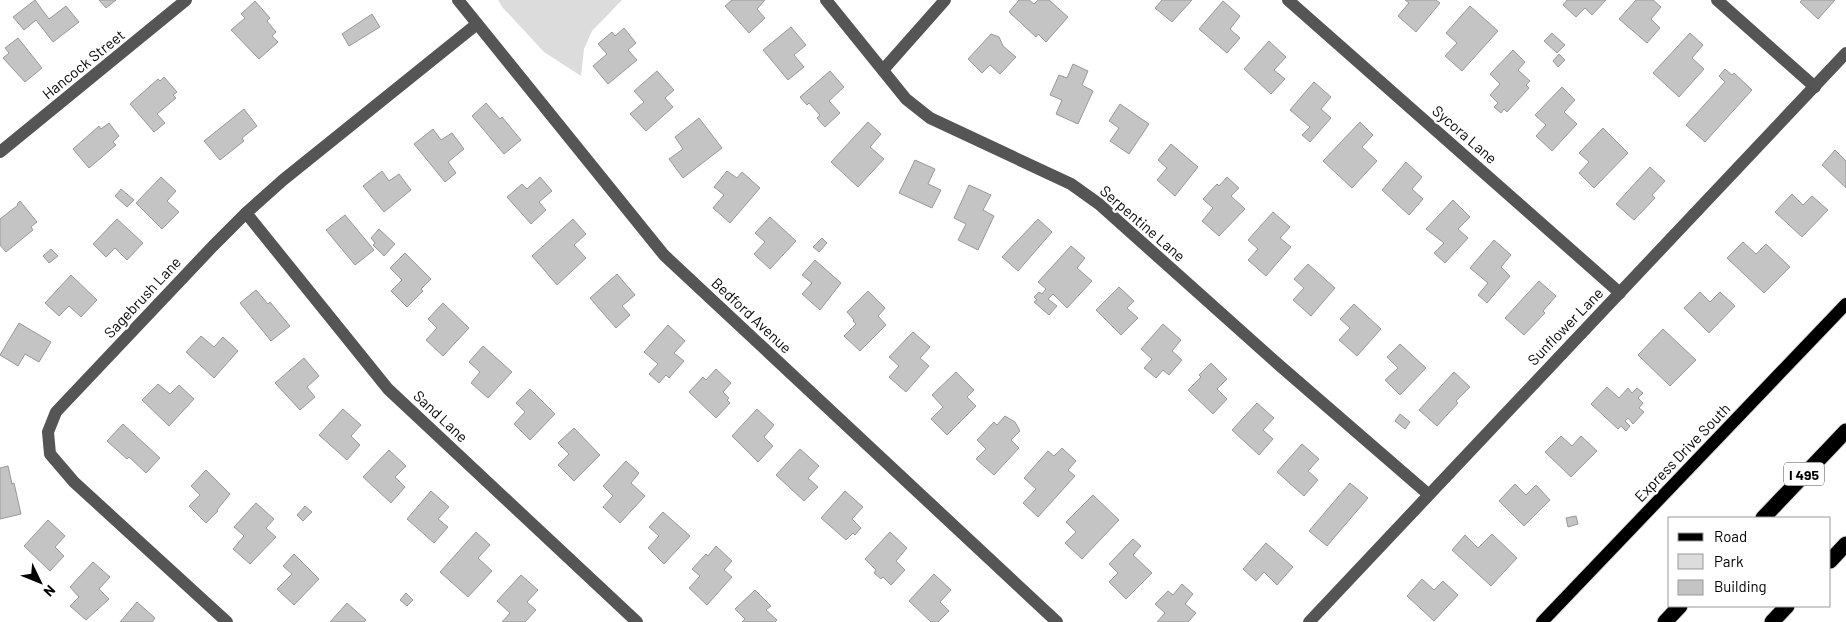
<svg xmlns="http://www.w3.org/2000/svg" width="1846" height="622" viewBox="0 0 1846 622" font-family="Barlow,sans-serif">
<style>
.green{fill:#dcdcdc}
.building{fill:#c4c4c4;stroke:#999}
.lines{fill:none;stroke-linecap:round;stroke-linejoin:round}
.major-casing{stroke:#dbdbdb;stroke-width:14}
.highway-casing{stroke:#dbdbdb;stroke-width:17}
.minor{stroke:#555;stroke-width:12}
.major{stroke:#000;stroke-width:12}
.highway{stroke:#000;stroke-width:15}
.labels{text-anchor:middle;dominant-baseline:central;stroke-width:4.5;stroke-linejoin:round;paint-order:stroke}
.shield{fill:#fff;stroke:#4c4c4c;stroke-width:1}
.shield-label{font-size:14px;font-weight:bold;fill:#000}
.street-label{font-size:15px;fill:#000;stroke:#fff}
</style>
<rect width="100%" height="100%" fill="#fff"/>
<polygon class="green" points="498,0 622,0 592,31 584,49 581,76 544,52 503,8"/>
<g class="building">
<polygon points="35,0 49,19 66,6 79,22 53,42 36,20 24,30 13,17"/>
<polygon points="99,0 116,0 106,8"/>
<polygon points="732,0 765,0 757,9 765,18 749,33 725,6"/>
<polygon points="1019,0 1029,0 1034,4 1038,0 1049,0 1068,17 1046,42 1038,34 1036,37 1009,12"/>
<polygon points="1162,0 1192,0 1172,22 1155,8"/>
<polygon points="1405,0 1436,0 1440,3 1416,32 1398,16 1409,3"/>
<polygon points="1567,0 1606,0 1592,15 1585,8 1576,17 1563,5"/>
<polygon points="1636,0 1653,0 1661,7 1651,19 1660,28 1647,43 1619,19"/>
<polygon points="1802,0 1835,0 1818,19 1800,2"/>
<polygon points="255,1 270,18 267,21 276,32 272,36 278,42 259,59 231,30 245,18 241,14"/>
<polygon points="1223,1 1240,16 1230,29 1240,38 1227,53 1199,29"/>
<polygon points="1470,6 1498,31 1462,71 1445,56 1457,43 1446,33"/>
<polygon points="372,14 380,27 349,46 342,34"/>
<polygon points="791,27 806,45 794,55 804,67 788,80 763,50"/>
<polygon points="624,28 636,43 628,50 637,60 608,84 593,66 607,54 598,44 612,32 615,36"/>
<polygon points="1552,33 1565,45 1557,53 1544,41"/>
<polygon points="1690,33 1703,45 1692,58 1704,69 1679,97 1653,73"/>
<polygon points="991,34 999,37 1003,46 1016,57 1000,74 990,65 982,73 968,59"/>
<polygon points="18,38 42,68 25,82 3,58 9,53 5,48"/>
<polygon points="1269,41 1286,57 1274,70 1285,79 1271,94 1244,69"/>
<polygon points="1513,50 1525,62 1518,70 1530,81 1526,85 1529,88 1507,112 1504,109 1501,113 1494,107 1498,103 1490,95 1500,84 1490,74"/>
<polygon points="1559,54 1565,60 1558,67 1553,61"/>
<polygon points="1073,64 1088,71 1082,85 1093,91 1078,124 1056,114 1062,100 1050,95 1059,75 1067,78"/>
<polygon points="1725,69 1732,75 1734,73 1752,90 1705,142 1686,125 1725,82 1719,76"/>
<polygon points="657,71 674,90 665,98 673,107 646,131 630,114 644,102 634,91"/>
<polygon points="830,71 844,87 829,101 840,113 825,127 817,118 820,115 809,103 807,105 800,97"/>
<polygon points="164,77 177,92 173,95 176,98 157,114 165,123 154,132 130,104 158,79 160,81"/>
<polygon points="1314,82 1331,97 1321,109 1331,118 1310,142 1302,135 1310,127 1290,110"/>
<polygon points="1562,87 1575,100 1564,112 1577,124 1552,151 1536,136 1546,125 1535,115"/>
<polygon points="486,103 500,119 502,117 521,140 504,154 472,116"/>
<polygon points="1120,104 1149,124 1129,154 1110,141 1119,128 1109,121"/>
<polygon points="244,109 257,126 242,138 244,141 220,160 204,141"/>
<polygon points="699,118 722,148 683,178 669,159 683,149 675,137"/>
<polygon points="868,122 881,134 870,147 884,159 858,187 831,162"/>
<polygon points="1360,122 1373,135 1362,147 1377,161 1352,188 1323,161"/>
<polygon points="109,123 119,136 113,142 116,145 89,168 73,149 99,126 101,129"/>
<polygon points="1603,128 1628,153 1594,188 1579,173 1589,162 1579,153"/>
<polygon points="433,129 441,140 452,133 464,149 448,162 456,173 445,182 414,144"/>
<polygon points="1171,144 1198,167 1175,196 1157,180 1167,168 1158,160"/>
<polygon points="1835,150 1846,161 1846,188 1822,165"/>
<polygon points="915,160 935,169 928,184 941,190 932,208 899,193"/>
<polygon points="1406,162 1422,177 1412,189 1423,199 1409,215 1382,190"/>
<polygon points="1650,167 1665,181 1652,195 1655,198 1634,220 1616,204"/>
<polygon points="382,171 389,181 399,174 411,190 384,212 363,186"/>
<polygon points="727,171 737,178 742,172 760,188 730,223 713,208 724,195 714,187"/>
<polygon points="161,177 176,191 167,201 179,212 162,229 136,203"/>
<polygon points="540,177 552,191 539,202 546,210 531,224 507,197 522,184 527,189"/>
<polygon points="1227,177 1239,188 1231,196 1245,209 1219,236 1202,221 1213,208 1203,199 1217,184 1219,186"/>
<polygon points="969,185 991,195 983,210 994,216 978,250 958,240 966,224 954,218"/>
<polygon points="121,189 134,200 127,207 115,196"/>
<polygon points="1792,194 1803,205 1812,196 1828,210 1802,237 1775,212"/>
<polygon points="1453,200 1470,217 1458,229 1468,238 1445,263 1434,253 1444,243 1426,229"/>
<polygon points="20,201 37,222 31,227 33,230 6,252 0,245 0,219 18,205 17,204"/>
<polygon points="1273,212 1290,227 1280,238 1291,247 1266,276 1248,260 1258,249 1248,240"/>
<polygon points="345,215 374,250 355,265 326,230"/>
<polygon points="770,217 796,241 770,269 754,254 765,242 755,233"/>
<polygon points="117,219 143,243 127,260 115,248 106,257 93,244"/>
<polygon points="573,219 586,234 574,245 586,258 557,285 532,256"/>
<polygon points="1038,219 1052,232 1018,271 1002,257"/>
<polygon points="379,229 395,244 384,256 373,245 375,243 371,238"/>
<polygon points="822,238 827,243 819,252 813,247"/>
<polygon points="1494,240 1511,255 1501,267 1510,276 1487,303 1478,295 1488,283 1470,268"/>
<polygon points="1743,242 1756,254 1766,244 1790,267 1764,293 1727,258"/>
<polygon points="1071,246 1085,258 1077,268 1092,281 1067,308 1053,294 1048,299 1057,306 1049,315 1034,302 1037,300 1034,297 1039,292 1042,294 1046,289 1038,282"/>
<polygon points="51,249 58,256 49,263 43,256"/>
<polygon points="405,253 431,279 421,289 423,291 407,307 391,291 402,280 390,268"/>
<polygon points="815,260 841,283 820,310 802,294 812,283 802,275"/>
<polygon points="1308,264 1335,288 1311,316 1293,300 1304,288 1294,279"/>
<polygon points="617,274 635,295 622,306 630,315 616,328 590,298"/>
<polygon points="71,275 97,300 81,317 69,306 59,316 45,303"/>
<polygon points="1539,281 1556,296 1543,311 1545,313 1524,335 1505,318"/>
<polygon points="1119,287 1134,301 1127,308 1138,318 1121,335 1096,310"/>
<polygon points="256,290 268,304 270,302 290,326 271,341 240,303"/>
<polygon points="868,291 885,308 878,316 886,325 860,351 844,336 856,324 853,321 854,320 847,312"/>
<polygon points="1700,292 1710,302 1720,292 1735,306 1709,333 1684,308"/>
<polygon points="443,303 469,328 443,356 426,340 437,328 428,319"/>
<polygon points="1354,304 1381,329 1357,356 1339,340 1350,328 1340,319"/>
<polygon points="19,323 51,342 39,362 25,354 18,366 0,355"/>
<polygon points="1163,324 1181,340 1172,351 1182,360 1169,375 1163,370 1156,378 1144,368 1152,359 1141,349"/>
<polygon points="668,325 685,341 674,353 684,361 669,378 666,375 659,383 649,374 658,364 644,352"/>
<polygon points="1663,329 1696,360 1670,386 1638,355"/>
<polygon points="913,332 930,347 920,358 929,366 906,392 889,377 899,366 889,357"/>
<polygon points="201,336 214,347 223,337 238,351 214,378 186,352"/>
<polygon points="1400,344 1426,368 1400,395 1385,380 1398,368 1387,357"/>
<polygon points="483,346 512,372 488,398 471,383 480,372 469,362"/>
<polygon points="304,358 319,376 307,387 315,397 300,410 275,383"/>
<polygon points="1211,363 1227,379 1217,389 1227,399 1213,414 1188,390 1201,377 1199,375"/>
<polygon points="716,369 731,383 723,392 729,398 727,400 730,403 716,418 689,392 703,377 706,380"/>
<polygon points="956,372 974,390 967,397 976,406 947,435 931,419 943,407 932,395"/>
<polygon points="1454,372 1470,387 1456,401 1458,403 1437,426 1419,410"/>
<polygon points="158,384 170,394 179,385 194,399 169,426 142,400"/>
<polygon points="1607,387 1619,398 1628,388 1632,393 1637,388 1643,393 1638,398 1643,403 1639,408 1644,412 1633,424 1628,418 1625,421 1630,426 1626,431 1621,426 1618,429 1591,404"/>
<polygon points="530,389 555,414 530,440 514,424 525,412 516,403"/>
<polygon points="1257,403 1274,418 1263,430 1273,439 1259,455 1232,430"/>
<polygon points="343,409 361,425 351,436 360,445 347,460 319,435"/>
<polygon points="757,409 774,425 764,437 773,446 758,462 732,436"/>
<polygon points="1400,414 1410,422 1405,429 1395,421"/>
<polygon points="1005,416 1015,422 1020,431 1011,440 1019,448 994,475 976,459 986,449 977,440 994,422 997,425"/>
<polygon points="123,424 160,458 146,473 129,457 127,459 107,441"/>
<polygon points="574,428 600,455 574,481 558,465 569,454 558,443"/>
<polygon points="1561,436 1572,446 1581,436 1597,451 1571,477 1545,452"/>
<polygon points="1302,444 1319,459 1308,471 1318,480 1304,496 1277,472"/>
<polygon points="1062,448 1076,461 1068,470 1075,476 1038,517 1023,503 1036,489 1024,478 1048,451 1054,456"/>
<polygon points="800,449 819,466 808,478 818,487 804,501 776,475"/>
<polygon points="389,450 406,466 395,477 405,487 391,503 363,477"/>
<polygon points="626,461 639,473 631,483 645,496 620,523 603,507 613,496 603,486"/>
<polygon points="8,466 12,484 14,483 21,514 0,519 0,468"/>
<polygon points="206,470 230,494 217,510 218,511 206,523 189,506 200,495 191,486"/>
<polygon points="1350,483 1368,498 1327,546 1309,531"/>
<polygon points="1515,484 1526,495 1536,485 1550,500 1524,526 1499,501"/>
<polygon points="431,491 449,507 438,519 448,527 434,543 407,519"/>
<polygon points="845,491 863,507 852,519 861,528 855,535 853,533 846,540 821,518"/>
<polygon points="1093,495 1119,520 1082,559 1065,543 1076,532 1066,522"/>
<polygon points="256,503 274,519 266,528 276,537 250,564 233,549 244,536 234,527"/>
<polygon points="305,506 312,512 303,521 297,515"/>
<polygon points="663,512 690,536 664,564 648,548 659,536 649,527"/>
<polygon points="1576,516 1578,524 1568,527 1566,518"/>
<polygon points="48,520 65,536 55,547 64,556 50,571 24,546"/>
<polygon points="476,532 490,545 478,558 492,571 468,597 440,572"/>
<polygon points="890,532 907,548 896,561 905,570 891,585 883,577 881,579 874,573 876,570 865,559"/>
<polygon points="1492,534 1517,558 1491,586 1452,550 1465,535 1478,548"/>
<polygon points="1133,539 1141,546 1133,555 1152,573 1126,599 1109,582 1118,573 1109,564"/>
<polygon points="1266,543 1293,567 1277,585 1264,572 1256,581 1243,569"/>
<polygon points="716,546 732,561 724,570 732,577 707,605 689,588 700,576 692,569 706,554 708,556"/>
<polygon points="294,554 319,579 294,605 277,589 292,574 283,566"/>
<polygon points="93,562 110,577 99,589 109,599 86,620 70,606 79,597 70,587"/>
<polygon points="934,574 951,590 940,602 949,611 938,622 931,622 909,601"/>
<polygon points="521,575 538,590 527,602 536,610 525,622 502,622 510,613 497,601"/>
<polygon points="1422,579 1434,590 1443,581 1458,595 1434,621 1407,596"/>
<polygon points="1182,584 1193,594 1185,604 1196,613 1188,622 1157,622 1165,613 1155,604 1168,591 1173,595"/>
<polygon points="755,590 771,606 766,610 777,620 775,622 742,622 745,619 735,609"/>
<polygon points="406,593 413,600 407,606 400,600"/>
<polygon points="137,602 155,618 152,622 120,622"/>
<polygon points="347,603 366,620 364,622 330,622"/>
</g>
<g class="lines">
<g class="major-casing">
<polyline id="major" points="1542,622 1846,304"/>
</g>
<g class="highway-casing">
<g id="highway">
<polyline points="1763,518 1846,431"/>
<polyline points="1830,561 1846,544"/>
<polyline points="1665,622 1680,606"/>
<polyline points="1772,622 1787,606"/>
</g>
</g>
<g class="minor">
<polyline points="458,0 664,255 1057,622"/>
<polyline points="826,0 906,99 930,118 1071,184 1099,204 1279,365 1428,494"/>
<polyline points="1288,0 1620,293"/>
<polyline points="1717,0 1815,87"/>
<polyline points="883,70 945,0"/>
<polyline points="0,152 186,0"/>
<polyline points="246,213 388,389 637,622"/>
<polyline points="227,622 74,482 50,454 48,432 56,412 213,246 246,213 283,180 477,24"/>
<polyline points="1309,622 1846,53"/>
</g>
<use href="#major" class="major"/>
<use href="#highway" class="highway"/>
</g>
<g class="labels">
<rect class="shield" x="1784" y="462.5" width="40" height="23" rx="4"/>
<g class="shield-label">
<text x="1804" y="474">I 495</text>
</g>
<g class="street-label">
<text transform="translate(83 64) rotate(-39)">Hancock Street</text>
<text transform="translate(1465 134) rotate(41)">Sycora Lane</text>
<text transform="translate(1143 223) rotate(41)">Serpentine Lane</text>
<text transform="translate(142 297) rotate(-47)">Sagebrush Lane</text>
<text transform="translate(752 315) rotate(43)">Bedford Avenue</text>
<text transform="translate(1565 326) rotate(-46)">Sunflower Lane</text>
<text transform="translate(441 416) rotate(43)">Sand Lane</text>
<text transform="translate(1682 452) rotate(-46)">Express Drive South</text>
</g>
</g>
<rect x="1668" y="517" width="162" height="90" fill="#ffffff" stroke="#999999"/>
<rect x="1678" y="533" width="25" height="8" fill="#000000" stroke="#999999"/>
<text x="1714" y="542" font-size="15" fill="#000000">Road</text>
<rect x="1678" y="554" width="25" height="15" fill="#dcdcdc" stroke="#999999"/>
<text x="1714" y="567" font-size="15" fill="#000000">Park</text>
<rect x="1678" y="580" width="25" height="15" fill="#c4c4c4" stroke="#999999"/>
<text x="1714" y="592" font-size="15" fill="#000000">Building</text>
<g transform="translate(40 582) rotate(133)" stroke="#ffffff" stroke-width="4" paint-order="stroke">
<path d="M0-4L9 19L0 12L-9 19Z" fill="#000000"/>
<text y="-8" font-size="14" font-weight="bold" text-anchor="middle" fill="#000000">N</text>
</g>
</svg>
